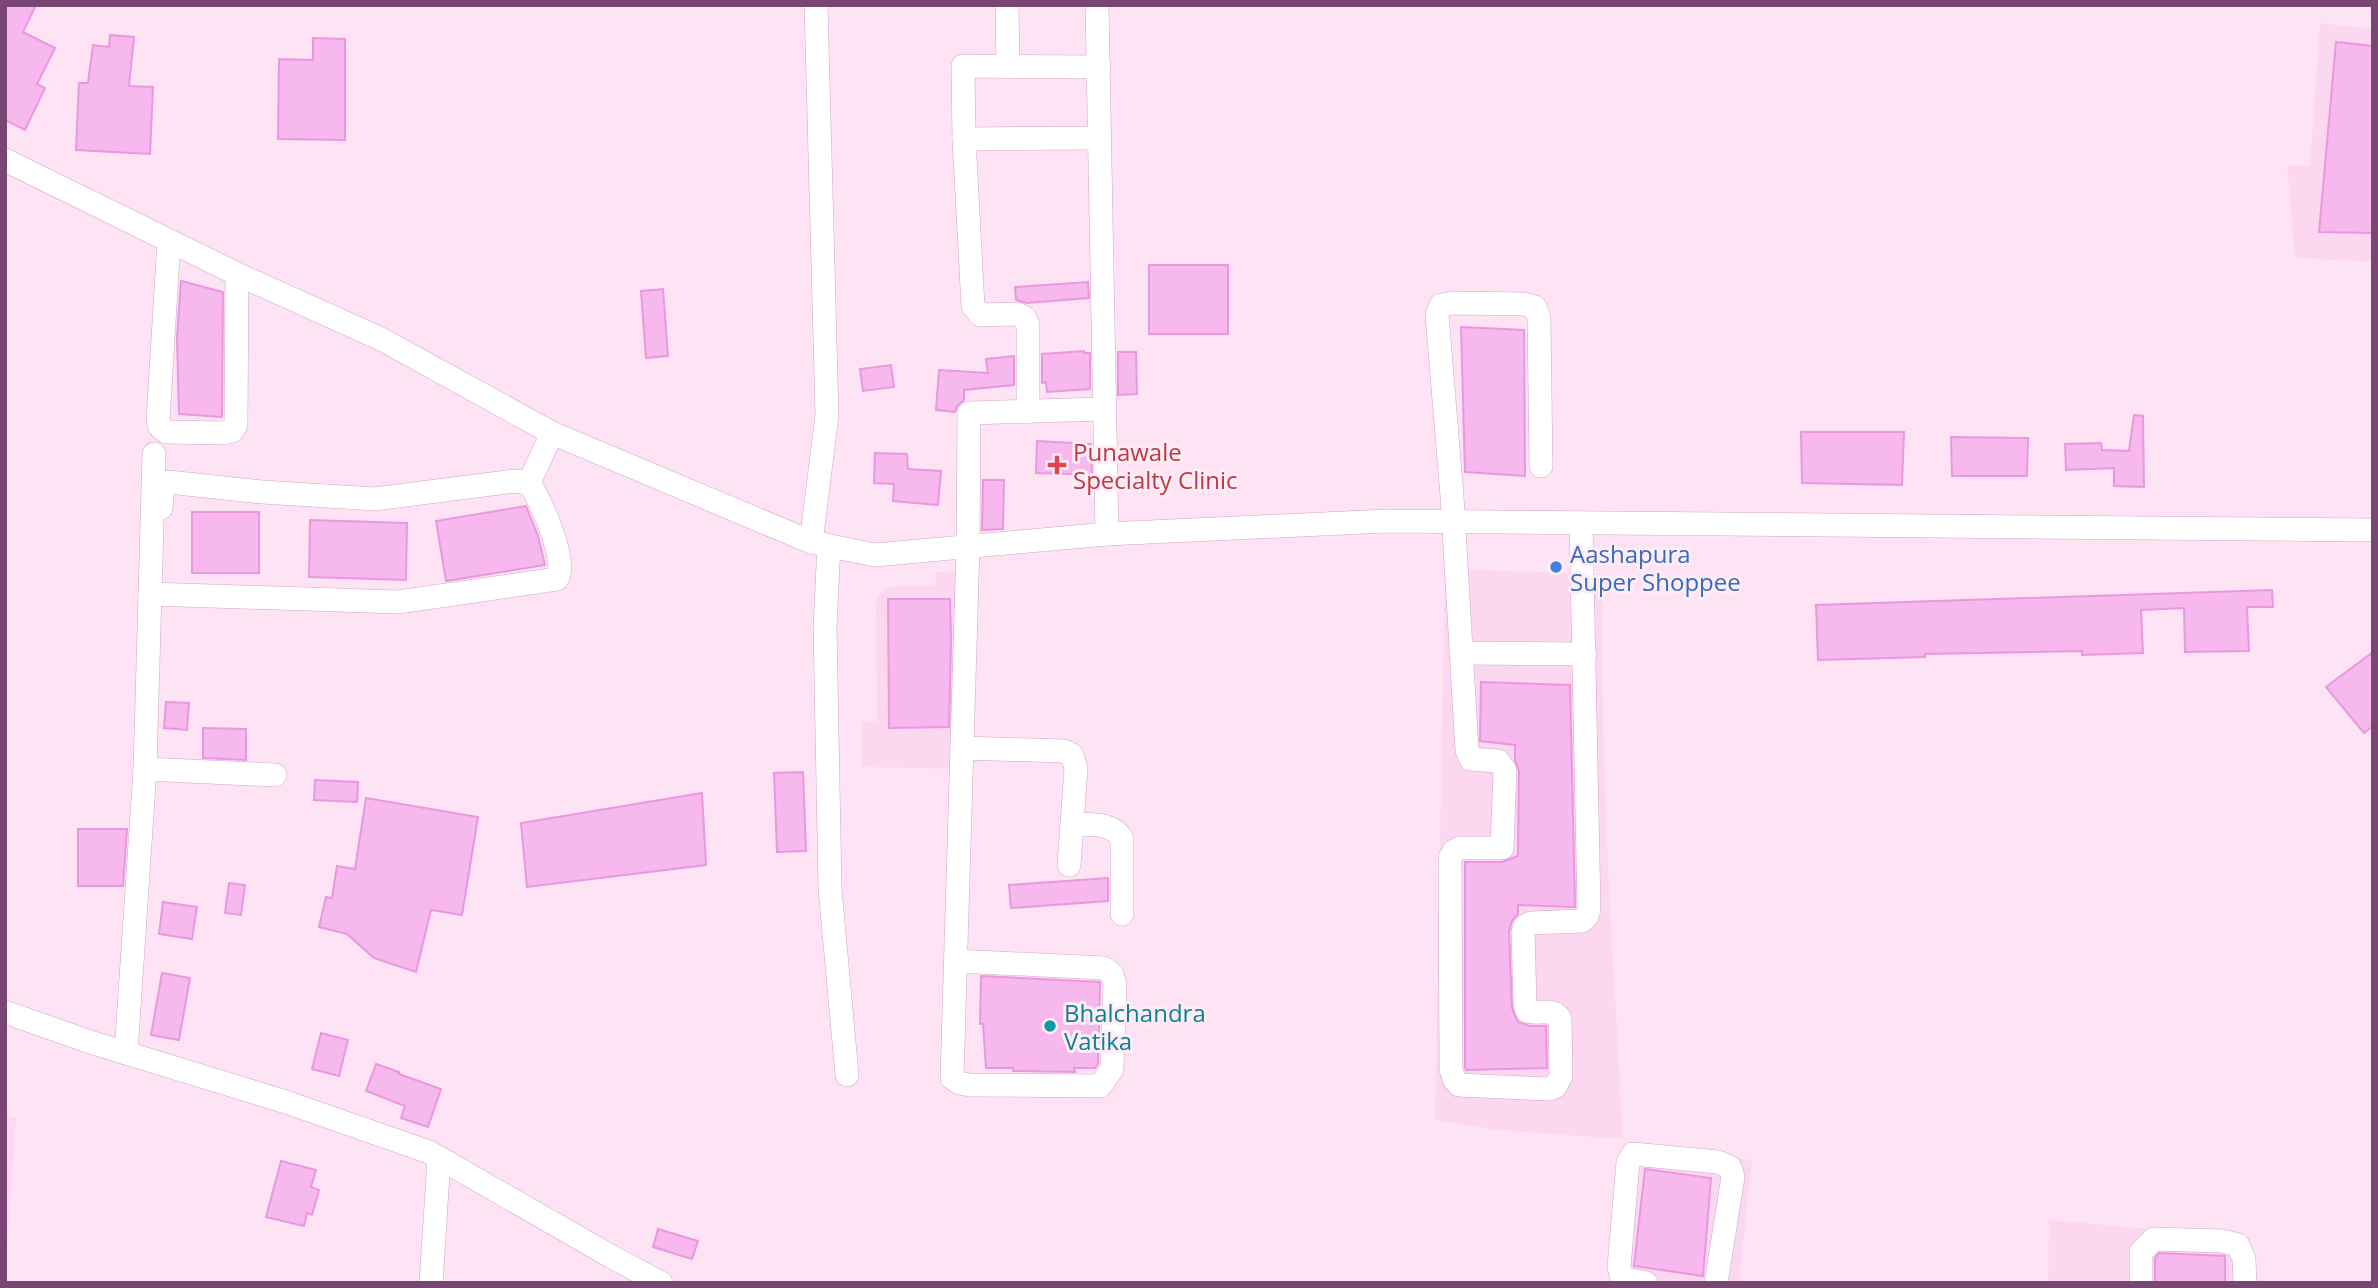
<svg xmlns="http://www.w3.org/2000/svg" width="2378" height="1288" viewBox="0 0 2378 1288" font-family="'Open Sans',sans-serif">
<style>
.residential{fill:#fcd7f0}
.building{fill:#f6b8ed;stroke:#eb97e0;stroke-width:2}
.lines{fill:none;stroke-linecap:round;stroke-linejoin:round}
.minor-casing{stroke:#cfa6c7;stroke-width:24}
.minor{stroke:#fff;stroke-width:23}
.health-dot{fill:#e0444e;stroke:#ffecf8;stroke-width:2.5}
.shop-dot{fill:#3f7fe0;stroke:#ffecf8;stroke-width:2.5}
.culture-dot{fill:#0f9aa8;stroke:#ffecf8;stroke-width:2.5}
.labels{text-anchor:middle;dominant-baseline:central;stroke-width:6;stroke-linejoin:round;paint-order:stroke}
.health-label{font-size:24px;fill:#be3a42;stroke:#ffecf8;text-anchor:start}
.shop-label{font-size:24px;fill:#366cbe;stroke:#ffecf8;text-anchor:start}
.culture-label{font-size:24px;fill:#0d838f;stroke:#ffecf8;text-anchor:start}
</style>
<rect width="100%" height="100%" fill="#fee3f5"/>
<g class="residential">
<polygon points="2320,23 2373,29 2373,262 2295,258 2287,165 2310,166"/>
<polygon points="1445,569 1602,574 1603,723 1608,868 1623,1139 1497,1130 1435,1120"/>
<polygon points="961,571 960,769 861,767 862,722 877,721 876,602 883,589 895,586 936,586 936,572"/>
<polygon points="5,1115 16,1119 5,1274"/>
<polygon points="1623,1144 1752,1160 1739,1283 1610,1283"/>
<polygon points="2049,1220 2250,1238 2251,1283 2048,1283"/>
</g>
<g class="building">
<polygon points="5,5 36,5 23,32 55,48 37,84 45,88 25,130 5,120"/>
<polygon points="110,35 134,37 129,86 153,87 150,154 76,150 79,83 88,83 93,45 109,47"/>
<polygon points="313,38 345,39 345,140 278,139 279,59 313,60"/>
<polygon points="2336,42 2373,46 2373,233 2319,232"/>
<rect x="1149" y="265" width="79" height="69"/>
<polygon points="181,281 223,292 222,417 179,414 177,338"/>
<polygon points="1088,282 1089,298 1027,303 1016,300 1015,287"/>
<polygon points="663,289 668,356 646,358 641,291"/>
<polygon points="1461,327 1524,330 1525,476 1465,472"/>
<polygon points="1084,351 1084,353 1090,353 1090,389 1047,392 1046,382 1042,383 1042,354"/>
<polygon points="1118,352 1136,352 1137,394 1118,395"/>
<polygon points="1014,356 1014,385 964,390 964,400 957,406 955,412 936,410 939,370 988,373 986,359"/>
<polygon points="891,365 894,387 863,391 860,369"/>
<polygon points="2134,415 2143,416 2144,487 2114,486 2114,468 2066,470 2065,444 2101,443 2102,450 2129,451"/>
<polygon points="1801,432 1904,432 1902,485 1802,483"/>
<polygon points="1951,437 2028,438 2027,476 1952,476"/>
<polygon points="1037,441 1091,444 1092,475 1036,473"/>
<polygon points="875,453 907,454 908,469 941,471 938,505 893,501 894,484 874,483"/>
<polygon points="983,480 1004,480 1003,529 982,530"/>
<polygon points="526,506 538,536 545,565 446,581 436,521"/>
<rect x="192" y="512" width="67" height="61"/>
<polygon points="310,520 407,523 406,580 309,577"/>
<polygon points="2272,590 2273,607 2247,607 2249,651 2185,652 2184,608 2141,610 2143,653 2082,655 2082,651 1925,654 1925,657 1818,660 1816,605"/>
<polygon points="888,599 950,599 951,641 949,727 889,728"/>
<polygon points="2373,652 2373,726 2364,733 2326,687"/>
<polygon points="1481,682 1570,685 1575,907 1518,905 1518,914 1512,921 1509,932 1512,1008 1518,1022 1529,1026 1546,1026 1547,1068 1466,1070 1465,1067 1465,862 1502,862 1518,856 1519,771 1515,760 1515,745 1480,741"/>
<polygon points="166,702 189,703 187,730 164,728"/>
<polygon points="203,728 246,729 246,760 203,758"/>
<polygon points="803,772 806,851 777,852 774,773"/>
<polygon points="315,780 358,782 357,802 314,800"/>
<polygon points="702,793 706,865 527,887 521,823"/>
<polygon points="366,798 478,817 462,915 431,910 416,972 374,958 347,934 319,927 326,897 332,898 337,866 355,869"/>
<polygon points="78,829 127,829 123,886 78,886"/>
<polygon points="1108,878 1108,901 1011,908 1009,885"/>
<polygon points="229,883 245,885 241,915 225,913"/>
<polygon points="163,902 197,907 192,939 159,934"/>
<polygon points="162,973 190,978 179,1040 151,1035"/>
<polygon points="981,976 1100,982 1098,1064 1095,1068 1074,1068 1075,1072 1013,1071 1013,1068 986,1068 983,1024 980,1024"/>
<polygon points="321,1033 348,1040 339,1076 312,1069"/>
<polygon points="376,1064 399,1072 399,1074 441,1089 428,1127 401,1118 405,1106 366,1091"/>
<polygon points="281,1161 316,1170 311,1187 319,1190 312,1215 307,1213 304,1226 266,1217"/>
<polygon points="1645,1169 1711,1178 1703,1276 1634,1266"/>
<polygon points="658,1229 698,1241 692,1259 653,1247"/>
<polygon points="2159,1253 2225,1256 2225,1283 2155,1283 2155,1258"/>
</g>
<g class="lines">
<g class="minor-casing">
<g id="minor">
<polyline points="1007,5 1008,66"/>
<polyline points="1097,5 1107,534"/>
<polyline points="964,139 1100,138"/>
<polyline points="5,160 237,274 381,339 552,433 811,542 875,555 1107,534 1386,521 2373,530"/>
<polyline points="169,241 158,420 160,427 166,432 224,433 232,431 236,425 237,274"/>
<polyline points="1028,412 1028,325 1024,317 1017,314 980,315 973,306 964,139 963,66 1099,67"/>
<path d="M1541,466L1539,318L1535,307L1524,304L1453,303L1441,305L1437,315L1452,496L1467,750L1471,759L1498,761L1505,770L1502,848H1460L1454,851L1450,858L1451,1069L1454,1079L1459,1085L1549,1089L1555,1087L1561,1076L1560,1019C1554,1007 1539,1015 1527,1011L1525,1004L1523,932L1525,926L1531,923L1582,921L1587,916L1589,909L1581,523"/>
<polyline points="161,508 163,484 168,482 262,492 375,499 515,481 529,483 552,433"/>
<polyline points="811,542 827,415 816,5"/>
<polyline points="829,546 825,626 830,889 847,1075"/>
<path d="M150,594L398,602L557,579C569,564 540,498 529,483"/>
<polyline points="1461,653 1585,654"/>
<polyline points="962,748 1064,751 1072,755 1076,768 1069,865"/>
<polyline points="145,769 275,775"/>
<path d="M1072,824C1090,825 1113,822 1122,839V914"/>
<polyline points="956,961 1104,968 1112,974 1115,985 1112,1069 1100,1086 970,1085 959,1083 952,1078 968,547 969,413 1104,409"/>
<polyline points="5,1012 90,1042 286,1102 429,1152 612,1257 661,1283"/>
<polyline points="126,1053 145,769 154,454"/>
<polyline points="431,1283 439,1159"/>
<polyline points="1646,1283 1622,1278 1619,1267 1628,1162 1633,1154 1718,1162 1730,1167 1733,1177 1716,1283"/>
<polyline points="2141,1283 2141,1252 2154,1239 2222,1241 2238,1245 2244,1259 2245,1283"/>
</g>
</g>
<use href="#minor" class="minor"/>
</g>
<path class="health-dot" d="M1053.5 454.5h7v7h7v7h-7v7h-7v-7h-7v-7h7z"/>
<circle class="shop-dot" cx="1556" cy="567" r="7"/>
<circle class="culture-dot" cx="1050" cy="1026" r="7"/>
<g class="labels">
<g class="health-label">
<text x="1073" y="451">Punawale<tspan x="1073" dy="28">Specialty Clinic</tspan></text>
</g>
<g class="shop-label">
<text x="1570" y="553">Aashapura<tspan x="1570" dy="28">Super Shoppee</tspan></text>
</g>
<g class="culture-label">
<text x="1064" y="1012">Bhalchandra<tspan x="1064" dy="28">Vatika</tspan></text>
</g>
</g>
<rect width="2378" height="1288" fill="none" stroke="#794674" stroke-width="14"/>
</svg>
